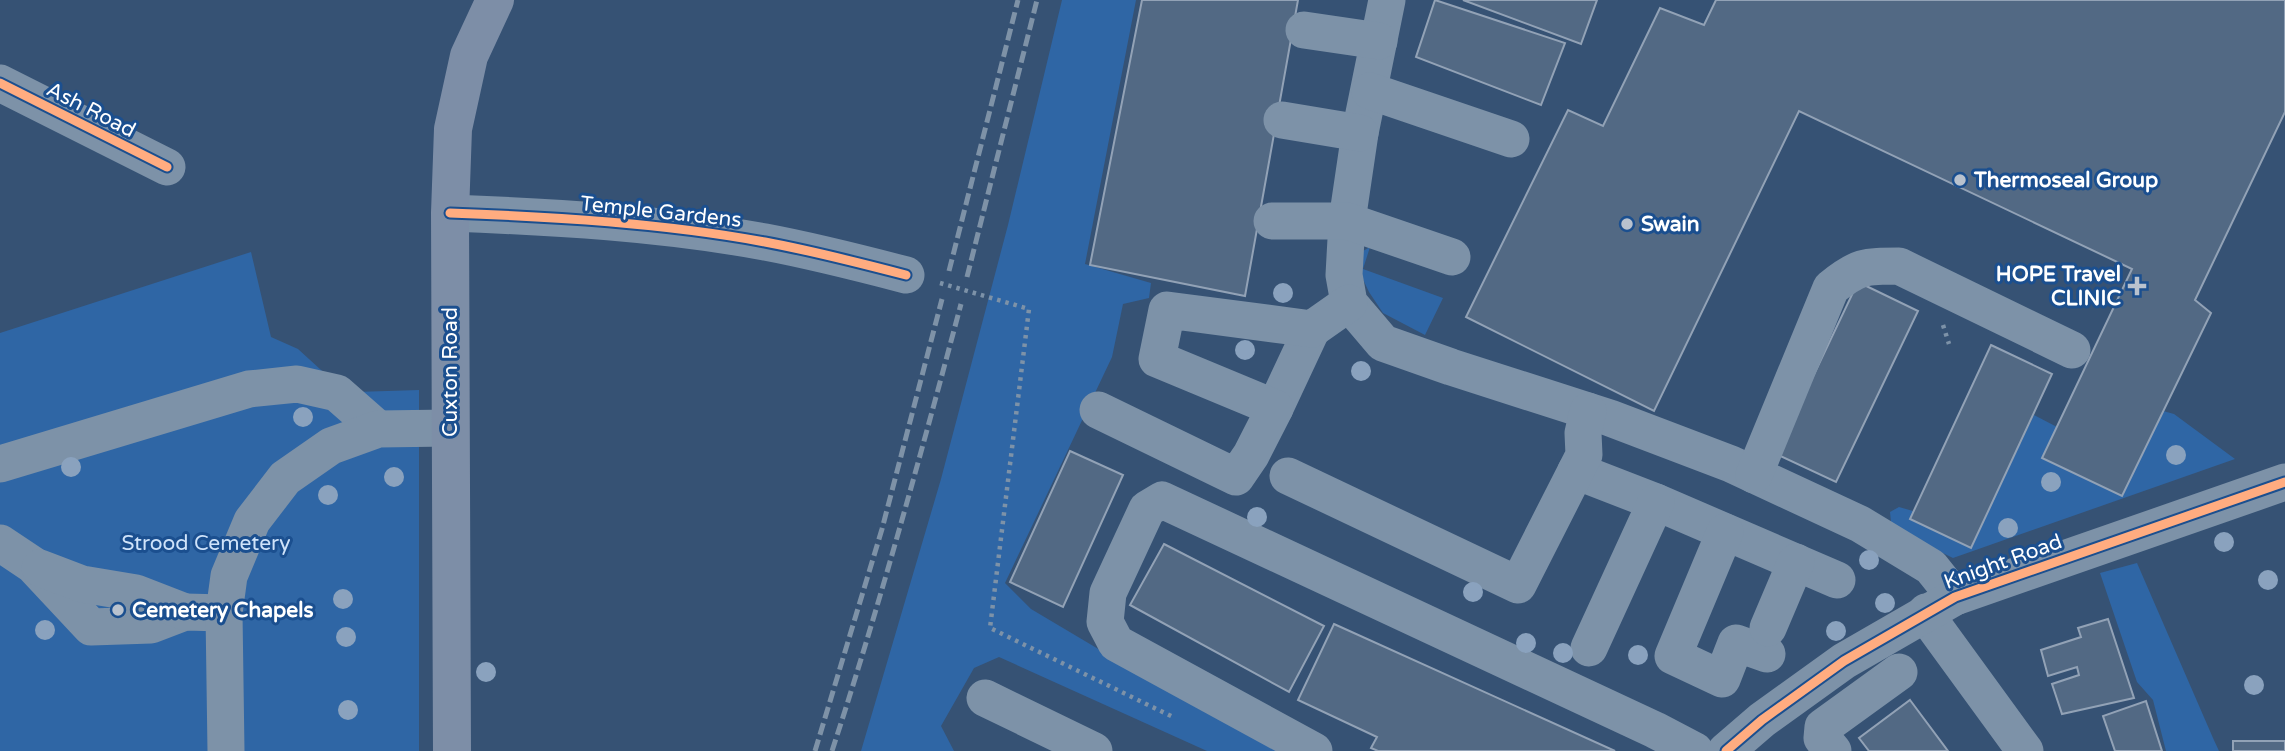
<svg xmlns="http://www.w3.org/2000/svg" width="2285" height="751" viewBox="0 0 2285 751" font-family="'Varela Round',sans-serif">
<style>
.green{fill:#2f66a5}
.building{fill:#526984;stroke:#92a2b6;stroke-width:2}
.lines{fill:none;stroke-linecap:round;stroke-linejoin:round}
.path{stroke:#7d92a8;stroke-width:4.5;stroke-dasharray:3.5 5;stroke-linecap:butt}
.minor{stroke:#7d92a8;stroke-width:37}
.major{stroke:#7d8ea7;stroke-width:38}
.rail{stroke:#7e92a7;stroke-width:5;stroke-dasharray:12 5;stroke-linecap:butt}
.cycleway-casing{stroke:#1b4f8f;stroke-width:13}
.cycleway{stroke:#ffac80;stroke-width:9}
.tree{fill:#8aa2be}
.poi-dot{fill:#b9c2ce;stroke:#1b4f8f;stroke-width:2.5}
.labels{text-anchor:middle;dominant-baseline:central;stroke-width:6;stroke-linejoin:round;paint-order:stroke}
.street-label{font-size:21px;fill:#fff;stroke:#1b4f8f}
.poi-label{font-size:21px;font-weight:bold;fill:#fff;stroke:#1b4f8f;text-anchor:start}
.park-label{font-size:21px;fill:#cfe3fa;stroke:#1b4f8f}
</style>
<rect width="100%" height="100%" fill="#365274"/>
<g class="green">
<polygon points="1062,0 1136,0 1085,264 1151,283 1149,298 1123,304 1112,357 1005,583 1031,609 1201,710 1280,751 1207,751 999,657 974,668 941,726 954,751 861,751 941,479 1008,225"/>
<polygon points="1370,247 1363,269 1443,298 1425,335 1383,313 1369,292 1359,271 1363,251"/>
<polygon points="251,252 271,337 298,349 332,380 355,392 419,390 419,751 0,751 0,333"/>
<polygon points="2163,411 2174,414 2235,459 1953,558 1920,542 1891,522 1890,512 1899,507 1913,511 1910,519 1971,547 2034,415 2057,427 2042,457"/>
<polygon points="2137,563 2213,738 2219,751 2166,751 2153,700 2137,682 2100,573"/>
</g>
<g class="building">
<polygon points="1142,0 1298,0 1245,296 1090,265"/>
<polygon points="1435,0 1565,43 1541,105 1416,57"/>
<polygon points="1463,0 1597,0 1581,44"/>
<polygon points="1716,0 2285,0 2285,112 2195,300 2211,313 2122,496 2042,458 2132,269 1799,111 1654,411 1466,317 1568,110 1603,126 1660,8 1704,25"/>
<polygon points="1858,282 1918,311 1836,482 1776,454"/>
<polygon points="1991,345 2052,374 1971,548 1910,519"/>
<polygon points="1070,451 1123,475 1063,607 1010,582"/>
<polygon points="1164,544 1324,626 1289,692 1130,605"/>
<polygon points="2108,619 2134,698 2062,714 2052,684 2079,675 2077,667 2048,676 2041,650 2081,637 2078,628"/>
<polygon points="1334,624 1615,751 1378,751 1371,748 1377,737 1298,700"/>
<polygon points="1910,700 1948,751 1869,751 1859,738"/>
<polygon points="2146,701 2162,751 2115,751 2103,716"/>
<rect x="2233" y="741" width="52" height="10"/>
</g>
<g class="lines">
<g class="path">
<polyline points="940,283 1029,309 990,628 1173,717"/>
<polyline points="1943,325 1949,344"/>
</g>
<g class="minor">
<polyline points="1387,0 1360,133 1347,221 1344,275 1349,303 1383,343 1451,367 1610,418 1731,464 1860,524 1931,567 1955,597"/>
<polyline points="1304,30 1379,41"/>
<polyline points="0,83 167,167"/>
<polyline points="1370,91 1511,139"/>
<polyline points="1282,120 1360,133"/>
<path d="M450,213C555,217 662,223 765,242C813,251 860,263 906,275"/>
<polyline points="1272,221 1347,221 1452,257"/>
<polyline points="1275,408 1312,329"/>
<polyline points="1098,410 1236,477 1251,455 1275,408 1157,359 1167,310 1312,329 1349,303"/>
<polyline points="0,464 249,389 297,384 337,393 378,429"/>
<polyline points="1576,471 1656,502 1837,580"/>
<path d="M1754,475L1831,288C1858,266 1864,266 1899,266L2072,350"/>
<polyline points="1288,476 1518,585 1584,455 1583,433 1588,411"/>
<polyline points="1725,532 1673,656 1722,679 1736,643 1767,654"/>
<polyline points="0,543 33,565 91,627 151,625 185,612 224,613"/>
<polyline points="40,568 82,584 136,593 185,612"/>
<polyline points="1926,612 1931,622 2025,751"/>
<polyline points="1768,628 1796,562"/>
<polyline points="1589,648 1656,502"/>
<polyline points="985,698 1094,751"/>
<polyline points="226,751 224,613 229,576 252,521 285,478 331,446 378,429 450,428"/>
<polyline points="1314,751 1116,643 1105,622 1108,593 1147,509 1162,500 1655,730 1695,751"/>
<polyline points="1726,751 1762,720 1844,661 1955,597 2285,482"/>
<polyline points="1833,751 1822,738 1823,727 1899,672"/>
</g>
<polyline class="major" points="452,751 450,213 453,129 469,56 495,0"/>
<g class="rail">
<polyline points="949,271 1018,0"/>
<polyline points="967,277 1037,0"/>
<polyline points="815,751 882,529 942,299"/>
<path d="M832,751C880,604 921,454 961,304"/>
</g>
<g class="cycleway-casing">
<g id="cycleway">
<polyline points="0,83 167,167"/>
<path d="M450,213C555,217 662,223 765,242C813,251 860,263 906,275"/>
<polyline points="1726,751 1762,720 1844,661 1955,597 2285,482"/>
</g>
</g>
<use href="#cycleway" class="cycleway"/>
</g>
<g class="tree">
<circle cx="1283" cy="293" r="10"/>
<circle cx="1245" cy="350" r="10"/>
<circle cx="1361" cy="371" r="10"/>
<circle cx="303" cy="417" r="10"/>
<circle cx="2176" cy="455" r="10"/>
<circle cx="71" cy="467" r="10"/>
<circle cx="394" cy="477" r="10"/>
<circle cx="2051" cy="482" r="10"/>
<circle cx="328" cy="495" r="10"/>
<circle cx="1257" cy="517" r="10"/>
<circle cx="2008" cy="528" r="10"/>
<circle cx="2224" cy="542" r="10"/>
<circle cx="1869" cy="560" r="10"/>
<circle cx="2268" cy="580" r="10"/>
<circle cx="1473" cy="592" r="10"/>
<circle cx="343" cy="599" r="10"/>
<circle cx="1885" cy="603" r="10"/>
<circle cx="45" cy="630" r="10"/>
<circle cx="1836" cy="631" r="10"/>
<circle cx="346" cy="637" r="10"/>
<circle cx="1526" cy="643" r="10"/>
<circle cx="1563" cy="653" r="10"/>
<circle cx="1638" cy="655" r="10"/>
<circle cx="486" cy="672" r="10"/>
<circle cx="2254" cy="685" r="10"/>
<circle cx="348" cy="710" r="10"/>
</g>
<g class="poi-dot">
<circle cx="1960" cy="180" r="7"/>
<circle cx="1627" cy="224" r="7"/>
<path d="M2133.5 275.5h7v7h7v7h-7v7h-7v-7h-7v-7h7z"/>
<circle cx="118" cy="610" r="7"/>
</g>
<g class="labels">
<g class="street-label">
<text transform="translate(91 110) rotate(27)">Ash Road</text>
<text transform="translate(661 212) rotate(6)">Temple Gardens</text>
<text transform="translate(450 372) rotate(-90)">Cuxton Road</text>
<text transform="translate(2003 562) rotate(-20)">Knight Road</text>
</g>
<g class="poi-label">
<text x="1974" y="180">Thermoseal Group</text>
<text x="1641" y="224">Swain</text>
<text x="2121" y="274" text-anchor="end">HOPE Travel<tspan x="2121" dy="24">CLINIC</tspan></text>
<text x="132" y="610">Cemetery Chapels</text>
</g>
<g class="park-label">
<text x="206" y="543">Strood Cemetery</text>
</g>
</g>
</svg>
